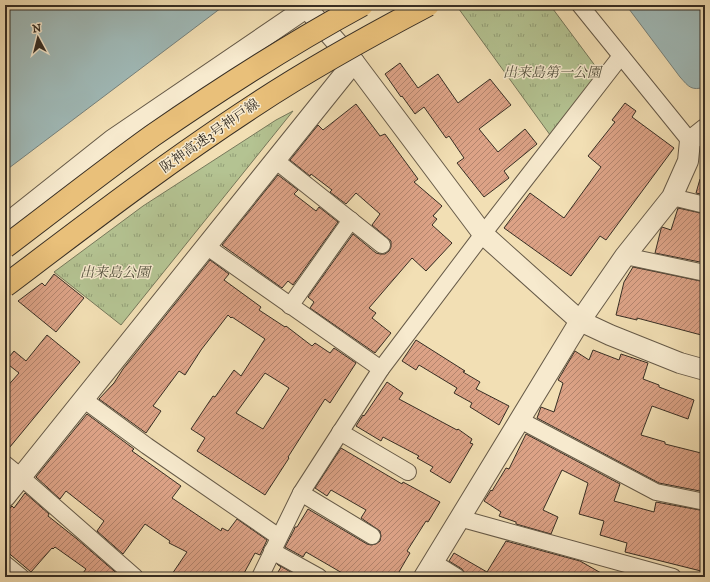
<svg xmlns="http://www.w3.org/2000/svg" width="710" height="582" viewBox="0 0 710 582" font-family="'IM FELL DW Pica','Noto Serif JP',serif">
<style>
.park{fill:url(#park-tufts);stroke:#76785b}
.water{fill:#a0bab8;stroke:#76827d}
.building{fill:url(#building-hatch);stroke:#372e24;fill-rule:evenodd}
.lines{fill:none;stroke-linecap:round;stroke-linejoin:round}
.minor-casing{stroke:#665a48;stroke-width:18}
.tertiary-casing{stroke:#665a48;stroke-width:22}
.minor{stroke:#f7eace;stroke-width:16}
.tertiary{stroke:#f7eace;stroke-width:20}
.motorway-bridge-casing{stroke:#372e24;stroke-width:24;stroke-linecap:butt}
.motorway-bridge{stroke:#e9c07a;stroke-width:22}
.labels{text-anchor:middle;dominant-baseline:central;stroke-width:3;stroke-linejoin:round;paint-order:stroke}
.park-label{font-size:14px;font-style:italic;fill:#565340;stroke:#f7eace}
.street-label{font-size:14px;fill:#372e24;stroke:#f7eace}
</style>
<defs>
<pattern id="park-tufts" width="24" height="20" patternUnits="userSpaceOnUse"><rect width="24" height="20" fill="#b4c392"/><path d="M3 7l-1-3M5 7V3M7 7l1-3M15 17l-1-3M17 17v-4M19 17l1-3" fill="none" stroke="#939f77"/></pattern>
<pattern id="building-hatch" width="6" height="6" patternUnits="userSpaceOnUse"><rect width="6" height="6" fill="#dca286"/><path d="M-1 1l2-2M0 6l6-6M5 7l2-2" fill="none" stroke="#b3846d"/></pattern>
</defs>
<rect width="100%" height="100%" fill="#f2dfb4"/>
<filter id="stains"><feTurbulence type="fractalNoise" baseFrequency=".005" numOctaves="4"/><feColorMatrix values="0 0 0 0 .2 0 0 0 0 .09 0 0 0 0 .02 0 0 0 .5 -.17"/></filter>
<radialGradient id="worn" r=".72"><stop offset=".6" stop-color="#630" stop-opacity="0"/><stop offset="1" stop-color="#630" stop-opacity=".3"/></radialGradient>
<g class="park">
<polygon points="456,5 550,5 602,75 553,139"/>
<polygon points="293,111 121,325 54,272 143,206 276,120"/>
</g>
<g class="water">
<polygon points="5,5 225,5 5,171"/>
<path d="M626,5H705V87C691,91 689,87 680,77Z"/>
</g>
<g class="building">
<polygon points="400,63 418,88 438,74 458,103 490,79 511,105 479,129 498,152 525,129 537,144 504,171 509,178 484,197 457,163 464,158 449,136 446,138 424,107 415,114 402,96 401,97 385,74"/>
<polygon points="625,103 636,111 632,117 674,148 606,240 600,236 571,276 504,228 530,193 564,218 601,167 588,156 615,122 612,120"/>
<polygon points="356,104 380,136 385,134 418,179 414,182 442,206 433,216 437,219 432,225 452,243 426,271 412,258 369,308 376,313 372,318 391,333 375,353 310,308 314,302 308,297 353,234 376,253 380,254 385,254 389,251 391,247 391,241 372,225 380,214 356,193 346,204 330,192 332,190 311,174 310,176 290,160 318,125 323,130"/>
<polygon points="278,175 298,190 294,194 316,211 319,207 338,222 293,285 288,281 282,288 222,245"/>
<polygon points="700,179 705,179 705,195 696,193"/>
<polygon points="678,208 705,214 705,263 655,253 661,229 662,227 671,230"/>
<path d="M210,260L229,274L224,280L261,307L259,310L285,327L286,326L312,346L315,343L330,353L334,348L356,363L330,403L325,399L288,457L289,458L265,495L197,451L205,438L191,429L213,396L215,397L234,370L241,376L265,339L232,317L231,318L228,315L201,350L185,375L179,371L153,406L161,411L146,433L99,399L114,383L123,369ZM265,373L289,388L263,429L236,413Z"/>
<polygon points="633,267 705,282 705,336 637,318 637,320 616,315 624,282"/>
<polygon points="54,274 84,298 56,332 18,301 42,283 45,286"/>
<polygon points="47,335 80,362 5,453 5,389 19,373 5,362 14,351 26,361"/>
<polygon points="416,340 465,371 463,372 480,382 476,389 509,406 499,425 470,407 472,403 454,393 457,388 419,365 416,370 402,361"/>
<polygon points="593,350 619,360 621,354 648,363 643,379 659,385 659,387 694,400 688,419 652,406 641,435 665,442 665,444 705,454 705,492 659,483 537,418 541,407 554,412 563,383 558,380 575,351 589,360"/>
<polygon points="387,382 403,393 399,399 457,430 458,429 472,439 470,443 473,444 450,483 430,471 433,467 417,458 419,456 383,437 381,441 356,426 363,415 364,416"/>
<polygon points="87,414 134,449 132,451 181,486 172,498 221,531 222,528 228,531 237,519 267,540 260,555 255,553 242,577 170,577 187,552 169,543 170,541 145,524 123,554 97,531 104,521 66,491 60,499 36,477"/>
<polygon points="526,434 620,484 614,501 654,512 656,502 705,511 705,572 625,552 627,543 600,535 604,521 579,514 588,483 562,470 543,510 558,517 551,534 516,524 516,522 499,516 501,512 484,501 491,490 492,491 506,468 509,469"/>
<polygon points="341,448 402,484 403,482 440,502 428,522 426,521 407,551 410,553 396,577 349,577 306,552 303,557 285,547 294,530 295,527 297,527 308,509 367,544 371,545 376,544 380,541 381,536 380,531 361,518 366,510 331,490 327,496 315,488"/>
<polygon points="25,493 49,514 48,516 77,539 121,577 80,577 86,569 55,547 53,549 52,548 31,572 5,550 5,514 12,506 14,508"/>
<polygon points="506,541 580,561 608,577 469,577 466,575 462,569 449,561 454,553 487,572"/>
<polygon points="277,564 294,574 292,577 275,577 281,567"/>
</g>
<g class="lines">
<g class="minor-casing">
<g id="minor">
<polyline points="580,5 690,141"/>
<polyline points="275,160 382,245"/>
<polyline points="672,197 705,205"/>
<polyline points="206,246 381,369"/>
<polyline points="625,256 705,273"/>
<polyline points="290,306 351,220"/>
<polyline points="83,399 147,446 279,537"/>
<polyline points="520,420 656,492 705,502"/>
<polyline points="340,432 408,472"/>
<polyline points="5,464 21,477 135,577"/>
<polyline points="301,493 372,536"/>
<polyline points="459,518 673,577"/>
<polyline points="272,551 319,577"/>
<polyline points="433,562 457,577"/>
<polyline points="5,564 21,577"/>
<polyline points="260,577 301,493 381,369 483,234 621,56"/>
</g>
</g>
<g class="tertiary-casing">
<g id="tertiary">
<polyline points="304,5 354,62 483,234 580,321 610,335 680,363 705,370"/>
<polyline points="5,225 112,140 306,8"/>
<polyline points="5,497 354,62"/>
<polyline points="424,577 580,321 625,256 672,197 688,161 690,141 705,129"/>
</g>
</g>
<use href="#minor" class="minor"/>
<use href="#tertiary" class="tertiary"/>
<g class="motorway-bridge-casing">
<g id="motorway-bridge">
<path d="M5,247C54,210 102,172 152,136C220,89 290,44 362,5"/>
<path d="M5,286C87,224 169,161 255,105C311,68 369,36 428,5"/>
</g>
</g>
<use href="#motorway-bridge" class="motorway-bridge"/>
</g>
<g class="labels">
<g class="park-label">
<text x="552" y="73">出来島第一公園</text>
<text x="115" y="273">出来島公園</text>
</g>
<g class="street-label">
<text transform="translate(210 136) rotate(-35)">阪神高速3号神戸線</text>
</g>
</g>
<rect width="710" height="582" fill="none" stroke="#f2dfb4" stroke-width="20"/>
<rect x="6" y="6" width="698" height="570" fill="none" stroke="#372e24" stroke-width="2"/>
<rect x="10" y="10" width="690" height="562" fill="none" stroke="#372e24"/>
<g transform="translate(38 38) rotate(353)" stroke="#f7eace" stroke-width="3" paint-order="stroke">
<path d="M0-3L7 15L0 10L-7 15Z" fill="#372e24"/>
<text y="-6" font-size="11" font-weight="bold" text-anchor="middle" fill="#372e24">N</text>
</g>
<rect width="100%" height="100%" filter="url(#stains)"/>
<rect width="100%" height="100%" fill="url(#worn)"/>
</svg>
